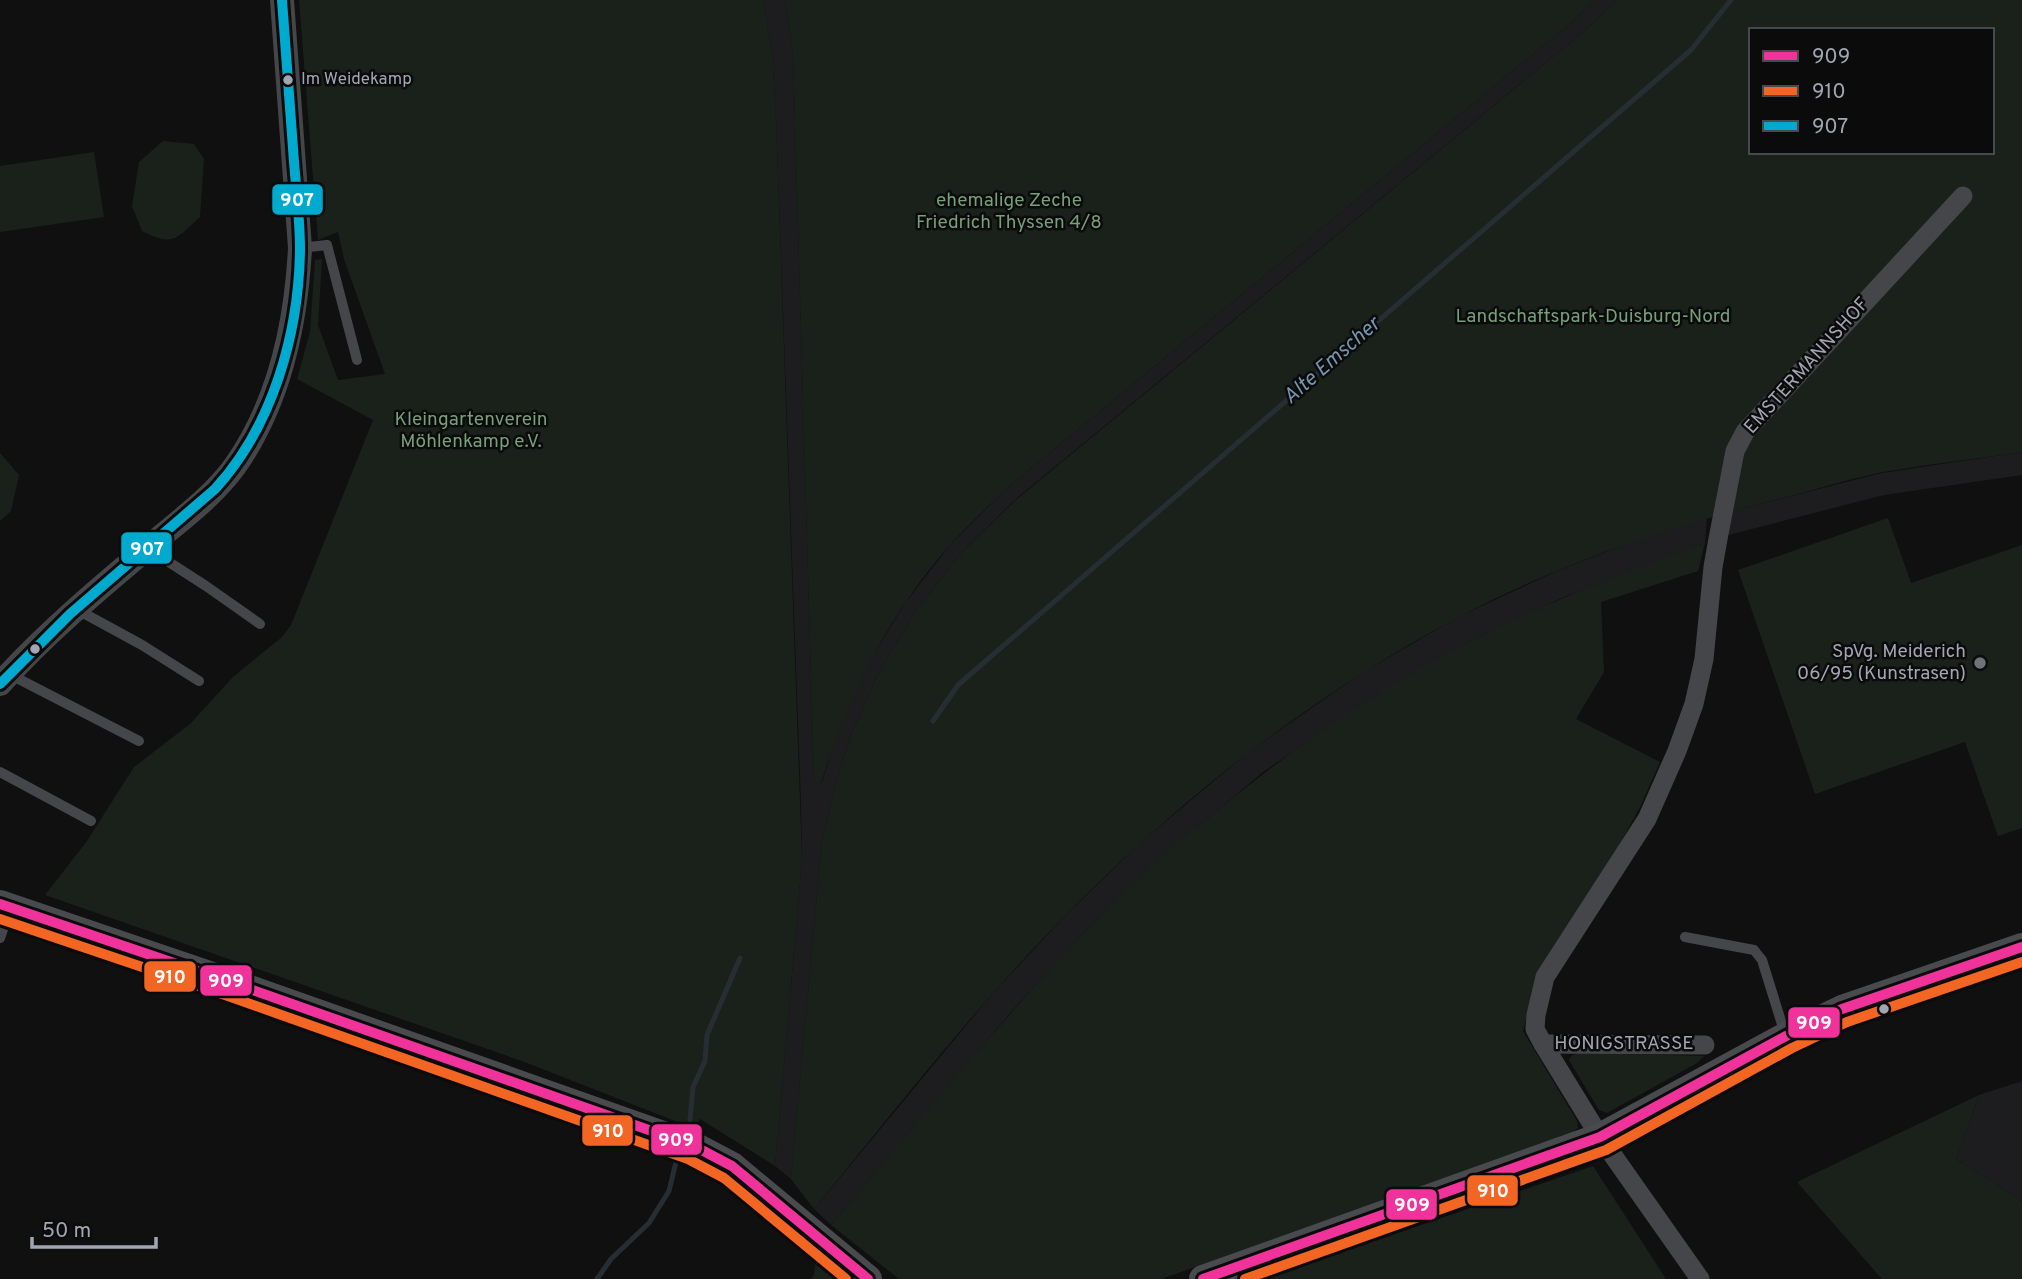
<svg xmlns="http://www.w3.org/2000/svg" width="2022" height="1279" viewBox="0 0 2022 1279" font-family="Overpass,sans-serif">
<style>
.built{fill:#1d1d1f}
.green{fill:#1a211b;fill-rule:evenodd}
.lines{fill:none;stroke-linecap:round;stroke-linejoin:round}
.stream{stroke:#262e34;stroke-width:5}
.service{stroke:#454649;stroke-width:10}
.minor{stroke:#454649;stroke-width:19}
.tertiary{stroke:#454649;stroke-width:24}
.secondary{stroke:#494a4d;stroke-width:28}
.bus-1-casing{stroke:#0b0b0c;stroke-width:16}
.bus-2-casing{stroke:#0b0b0c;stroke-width:16}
.bus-3-casing{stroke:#0b0b0c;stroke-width:16}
.bus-1{stroke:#ef339a;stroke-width:10}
.bus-2{stroke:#f26522;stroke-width:10}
.bus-3{stroke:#00a9ce;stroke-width:10}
.bus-dot{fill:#a1a6b3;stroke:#0b0b0c;stroke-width:2.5}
.poi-dot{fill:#6e727a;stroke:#0b0b0c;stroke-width:2.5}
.labels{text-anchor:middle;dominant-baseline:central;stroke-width:5;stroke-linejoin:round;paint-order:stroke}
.bus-label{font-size:17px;fill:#a1a6b3;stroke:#0b0b0c;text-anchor:start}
.park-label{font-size:19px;fill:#779f79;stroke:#0b0b0c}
.street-label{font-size:19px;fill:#a1a6b3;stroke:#0b0b0c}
.poi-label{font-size:19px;fill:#a1a6b3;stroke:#0b0b0c;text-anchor:end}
.water-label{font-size:21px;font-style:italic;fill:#7695af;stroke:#0b0b0c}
.line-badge{stroke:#0b0b0c;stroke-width:2.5}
.badge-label{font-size:19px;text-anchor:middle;font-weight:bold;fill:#fff}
</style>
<rect width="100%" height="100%" fill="#101011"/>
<g class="built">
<polygon points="763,0 785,0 793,52 814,780 822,782 838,729 866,667 905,603 950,545 1007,488 1573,21 1595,0 1618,0 1582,33 1017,498 961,553 916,611 878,674 852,733 835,786 822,842 791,1179 775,1166 802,860 801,803 776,120 772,53"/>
<polygon points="2022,452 2022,475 1884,495 1728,535 1732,511 1882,473"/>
<polygon points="1707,517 1705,543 1562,598 1470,642 1374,697 1263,772 1154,864 1085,932 1011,1012 831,1225 814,1209 993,993 1064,917 1141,842 1251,750 1362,673 1458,617 1557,571 1652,534"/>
<polygon points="2022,1081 2022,1201 1956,1159 1979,1095"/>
</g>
<g class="green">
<polygon points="299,0 763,0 772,53 776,120 802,860 775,1166 700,1119 693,1128 522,1061 45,895 87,841 134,767 190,724 233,677 282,637 291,625 373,420 297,379 310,332 315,260 322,259 318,325 338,380 385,374 344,259 338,232 318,240"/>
<path d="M785,0H1595L1573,21L1007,488C988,507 968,525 950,545C888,615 849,694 821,783L814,781L793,52Z"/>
<path d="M1618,0H2022V452C1976,459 1929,464 1883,472C1852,478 1821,488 1790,496C1675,525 1561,562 1457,618C1311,696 1179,799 1064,917C974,1008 895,1110 814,1209L791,1179L822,842L835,786L852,733L878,674L916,611L961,553L1017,499L1582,33ZM1751,30H1992V152H1751Z"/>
<path d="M163,141L194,144L204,159L200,217C176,239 173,247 142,231L132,206L139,162Z"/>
<polygon points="94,152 104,217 0,232 0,166"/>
<polygon points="0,453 19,475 11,511 0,521"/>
<polygon points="1888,518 1911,583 2022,545 2022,828 1998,836 1965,742 1815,794 1738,570"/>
<path d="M1705,543L1698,571L1601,602L1604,672L1576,719L1660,762L1639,809L1598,883L1539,971L1523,1031L1577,1121L1578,1128L1569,1135L1161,1279H899L831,1225C934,1103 1035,977 1151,866C1170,848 1192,832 1212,815C1291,749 1378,689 1470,642C1545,603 1625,572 1705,543Z"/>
<polygon points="1578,1053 1704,1056 1697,1063 1607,1113 1599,1110 1569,1060 1571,1056"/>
<polygon points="1979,1095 1956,1159 2022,1201 2022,1279 1882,1279 1797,1182"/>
<polygon points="1593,1166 1666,1279 1264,1279"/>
<polygon points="816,1258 839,1278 840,1279 810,1279 814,1275"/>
</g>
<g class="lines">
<g class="stream">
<polyline points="933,721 958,685 1691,50 1731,0"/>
<polyline points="690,1120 693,1087 705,1061 707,1035 740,958"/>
<polyline points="597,1279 611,1259 649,1223 669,1191 676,1162"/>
</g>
<g class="service">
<polyline points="300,248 327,245 357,360"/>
<polyline points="147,548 206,586 260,624"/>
<polyline points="76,609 142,645 199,681"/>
<polyline points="9,674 139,741"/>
<polyline points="0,772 91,821"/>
<polyline points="1685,937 1754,950 1762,960 1785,1034"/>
<polyline points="0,938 10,909"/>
</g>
<g class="minor">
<polyline points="1543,1044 1705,1045"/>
<polyline points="1700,1279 1600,1137 1543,1044 1535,1029 1536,1015 1545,977 1647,819 1677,751 1694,704 1704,659 1713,567 1718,539 1735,451 1745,432 1963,196"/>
</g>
<path class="tertiary" d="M0,684C44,635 95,592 145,550C176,523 211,499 235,466C280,402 296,325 300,248L282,0"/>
<g class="secondary">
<polyline points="0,904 230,982 694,1146 732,1166 868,1279"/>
<polyline points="1203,1279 1600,1137 1786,1036 1842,1009 2022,947"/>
</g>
<g class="bus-1-casing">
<g id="bus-1">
<polyline points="0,904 230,982 694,1146 732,1166 868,1279"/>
<polyline points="1203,1279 1600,1137 1786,1036 1842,1009 2022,947"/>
</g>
</g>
<g class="bus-2-casing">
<g id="bus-2">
<polyline points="0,919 225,995 688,1159 724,1178 846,1279"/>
<polyline points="1245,1279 1606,1150 1792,1048 1847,1022 2022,962"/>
</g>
</g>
<g class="bus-3-casing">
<path id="bus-3" d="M0,684L70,614L215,489C273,426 299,333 300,249C300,216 295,181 293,148C289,99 286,49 282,0"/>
</g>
<use href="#bus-1" class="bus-1"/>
<use href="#bus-2" class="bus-2"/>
<use href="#bus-3" class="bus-3"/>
</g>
<g class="bus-dot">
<circle cx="288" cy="80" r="6"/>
<circle cx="35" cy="649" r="6"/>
<circle cx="1884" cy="1009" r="6"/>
</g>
<circle class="poi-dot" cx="1980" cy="663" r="7"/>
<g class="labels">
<g class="bus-label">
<text x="301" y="80">Im Weidekamp</text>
</g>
<g class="park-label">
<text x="1009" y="201">ehemalige Zeche<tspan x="1009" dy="22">Friedrich Thyssen 4/8</tspan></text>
<text x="1593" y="317">Landschaftspark-Duisburg-Nord</text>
<text x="471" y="420">Kleingartenverein<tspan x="471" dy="22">Möhlenkamp e.V.</tspan></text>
</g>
<g class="street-label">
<text transform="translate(1807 366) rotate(-48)">EMSTERMANNSHOF</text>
<text x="1624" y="1044">HONIGSTRASSE</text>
</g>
<g class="poi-label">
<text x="1966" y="652">SpVg. Meiderich<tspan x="1966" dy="22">06/95 (Kunstrasen)</tspan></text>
</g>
<g class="water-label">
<text transform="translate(1332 361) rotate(-41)">Alte Emscher</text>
</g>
</g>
<g class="line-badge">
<rect x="271" y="183" width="53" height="33" rx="7" fill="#00a9ce"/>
<rect x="120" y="531" width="53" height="34" rx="7" fill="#00a9ce"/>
<rect x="143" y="960" width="54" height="33" rx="7" fill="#f26522"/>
<rect x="199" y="964" width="54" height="33" rx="7" fill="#ef339a"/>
<rect x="1787" y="1006" width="54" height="33" rx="7" fill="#ef339a"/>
<rect x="581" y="1114" width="53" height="33" rx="7" fill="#f26522"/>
<rect x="650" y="1123" width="53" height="33" rx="7" fill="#ef339a"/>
<rect x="1466" y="1174" width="53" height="33" rx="7" fill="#f26522"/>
<rect x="1385" y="1188" width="53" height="33" rx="7" fill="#ef339a"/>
</g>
<g class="badge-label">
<text x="297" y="206">907</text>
<text x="147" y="555">907</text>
<text x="170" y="983">910</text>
<text x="226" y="987">909</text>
<text x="1814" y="1029">909</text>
<text x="608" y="1137">910</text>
<text x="676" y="1146">909</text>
<text x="1493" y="1197">910</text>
<text x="1412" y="1211">909</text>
</g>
<rect x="1749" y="28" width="245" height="126" fill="#0b0b0c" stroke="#47494f" stroke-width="2"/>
<rect x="1763" y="51" width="35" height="10" fill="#ef339a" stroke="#47494f" stroke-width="2"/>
<text x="1812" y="63" font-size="21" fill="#a1a6b3">909</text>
<rect x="1763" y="86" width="35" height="10" fill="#f26522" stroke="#47494f" stroke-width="2"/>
<text x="1812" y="98" font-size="21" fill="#a1a6b3">910</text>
<rect x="1763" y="121" width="35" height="10" fill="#00a9ce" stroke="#47494f" stroke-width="2"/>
<text x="1812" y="133" font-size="21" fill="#a1a6b3">907</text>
<path d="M32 1237v10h124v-10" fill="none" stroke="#a1a6b3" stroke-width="3.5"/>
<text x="42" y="1237" font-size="21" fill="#a1a6b3" stroke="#0b0b0c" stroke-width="5" paint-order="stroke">50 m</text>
</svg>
